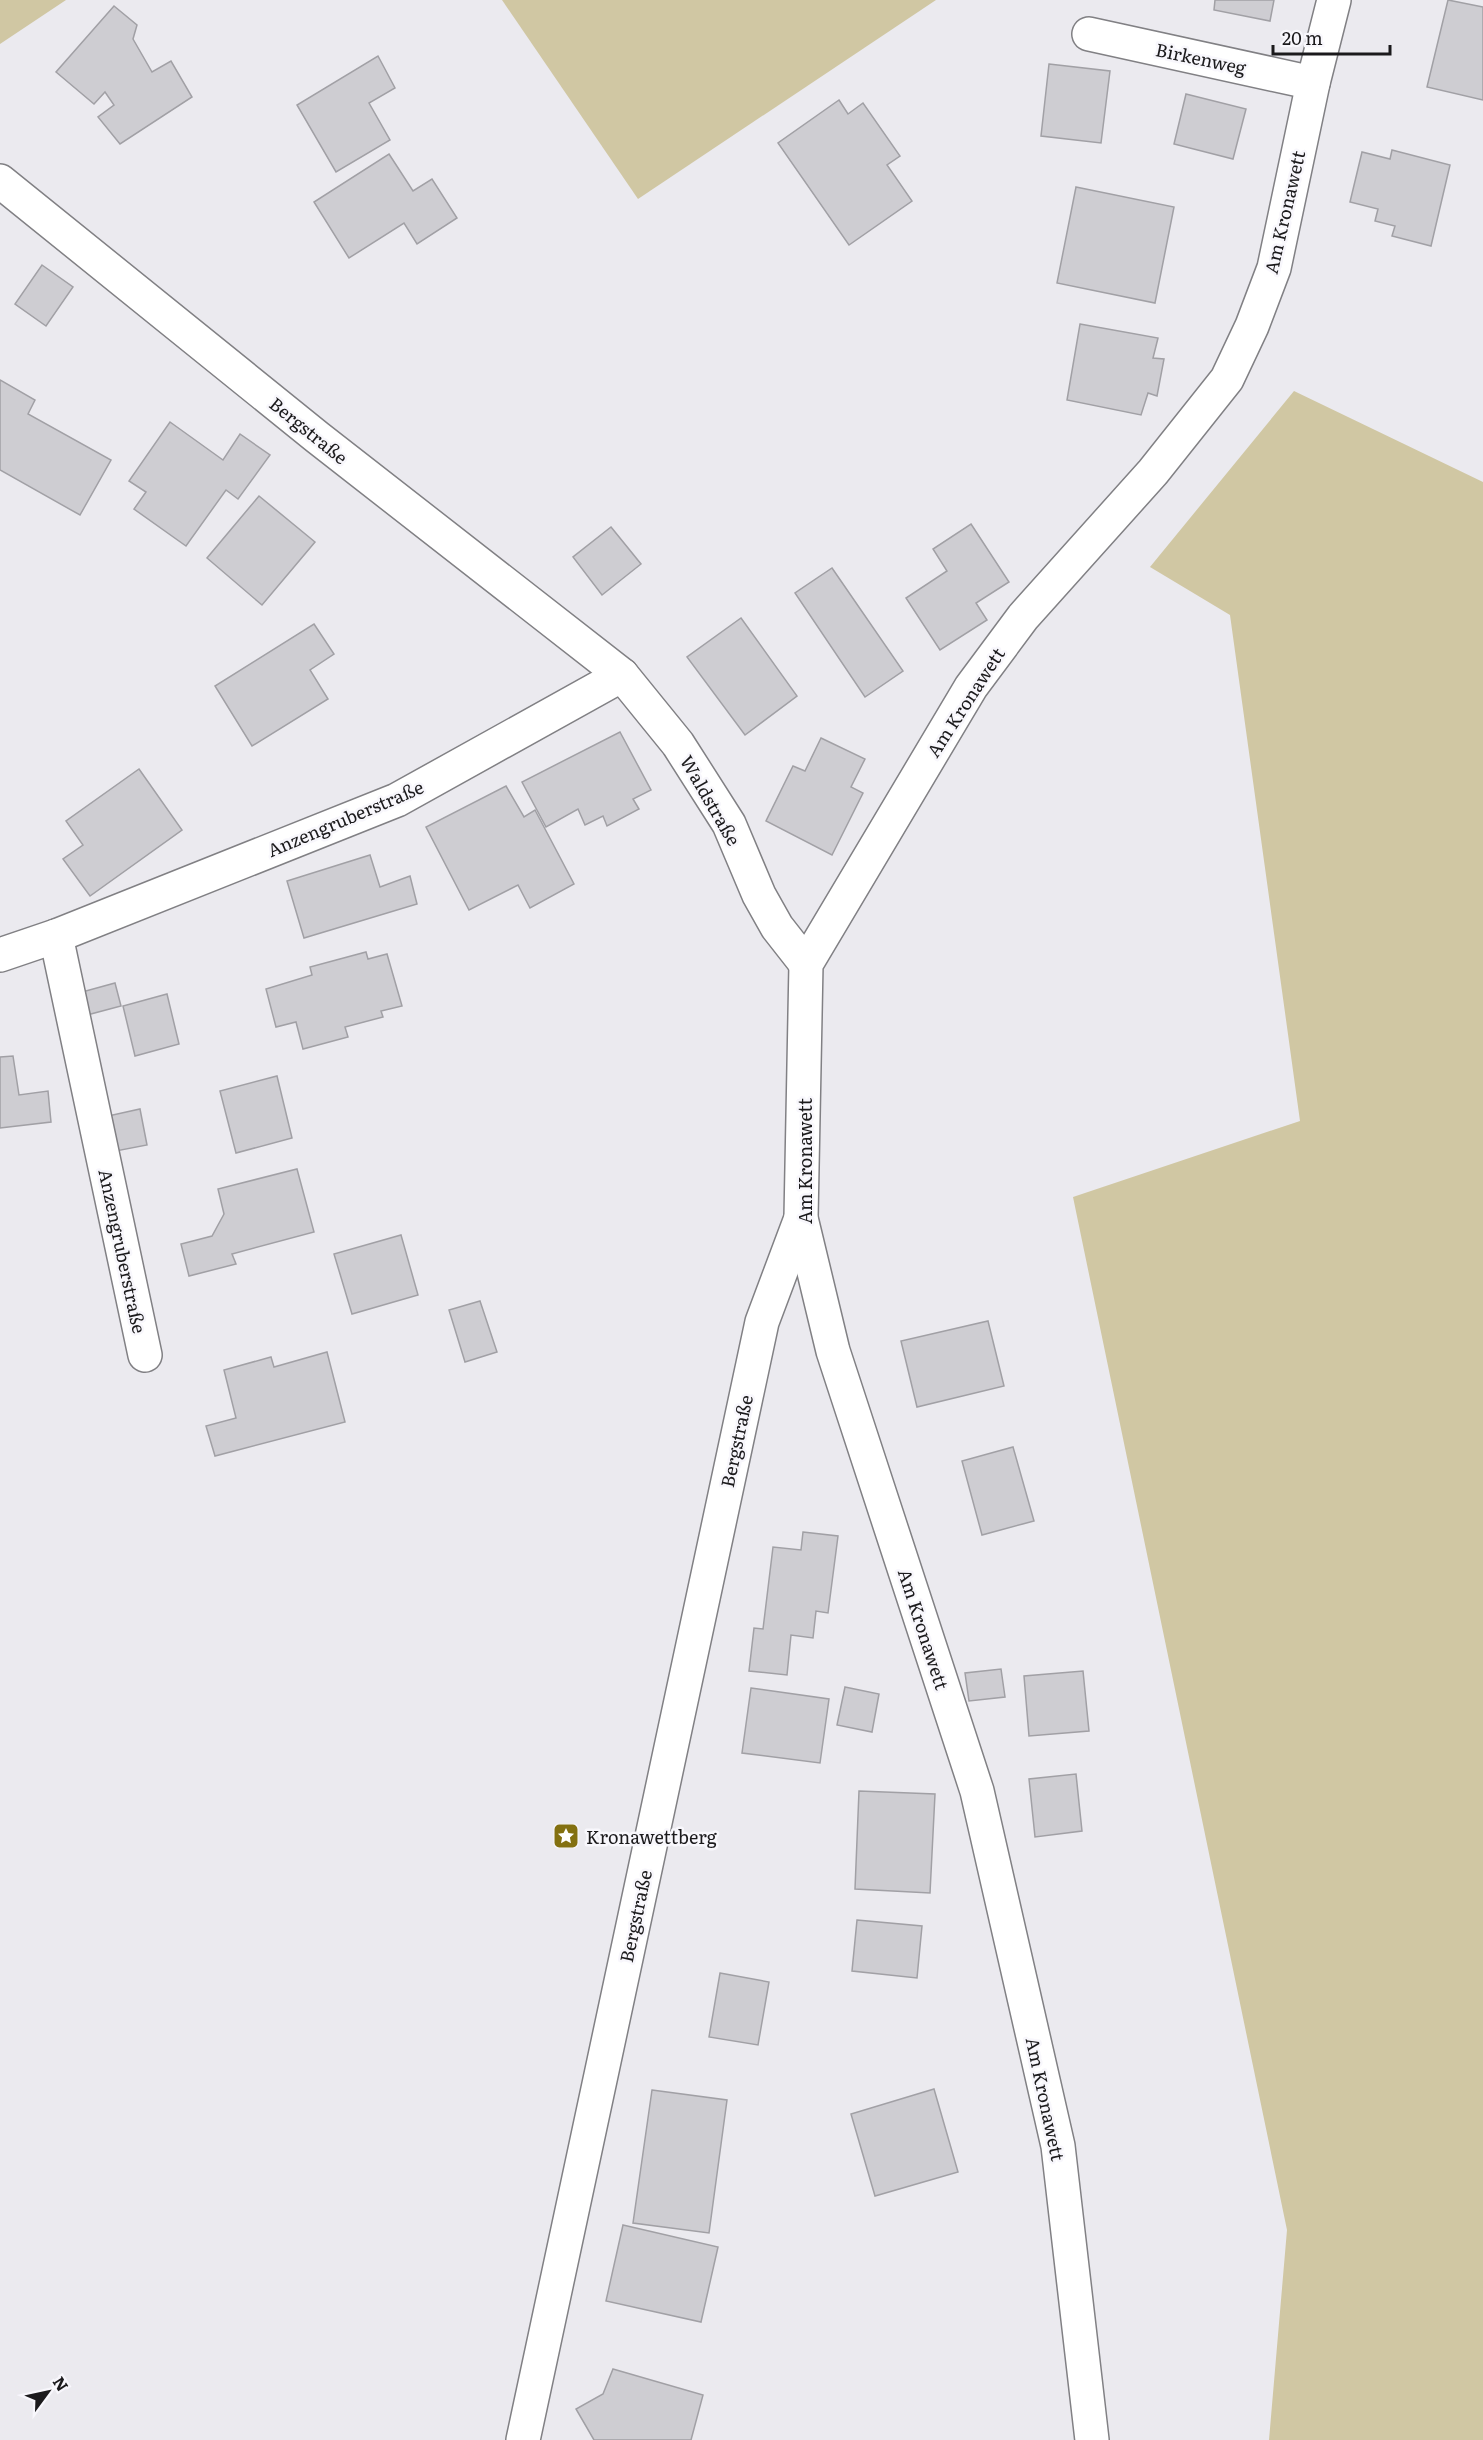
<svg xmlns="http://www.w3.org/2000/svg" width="1483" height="2440" viewBox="0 0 1483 2440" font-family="Literata,serif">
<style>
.green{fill:#d0c7a3}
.building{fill:#cecdd2;stroke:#a1a0a5;stroke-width:1.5}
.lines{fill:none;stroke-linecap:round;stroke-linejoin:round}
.minor-casing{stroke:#818084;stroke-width:36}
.minor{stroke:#fff;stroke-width:33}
.labels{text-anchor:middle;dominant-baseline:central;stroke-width:5;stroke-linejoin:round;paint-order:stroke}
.street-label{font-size:18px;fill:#1b1a1c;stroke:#f8f7fc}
.poi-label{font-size:18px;fill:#1b1a1c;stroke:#f8f7fc;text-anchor:start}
</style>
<rect width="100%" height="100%" fill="#ebeaef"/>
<g class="green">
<polygon points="0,0 66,0 0,44"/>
<polygon points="502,0 936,0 638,199"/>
<polygon points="1294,391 1483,482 1483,2440 1269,2440 1287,2230 1073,1197 1300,1121 1230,615 1150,567"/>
</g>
<g class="building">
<polygon points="1215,0 1274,0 1270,21 1214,10"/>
<polygon points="1448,0 1483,7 1483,100 1427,87"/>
<polygon points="114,6 137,25 133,39 152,72 171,61 192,97 120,144 98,117 114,105 105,92 94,104 56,72"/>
<polygon points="378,56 395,88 369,103 390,140 336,172 297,105"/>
<polygon points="1049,64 1110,71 1101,143 1041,136"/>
<polygon points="1186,94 1246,109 1233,159 1174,144"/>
<polygon points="839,100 848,114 863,103 900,156 887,165 912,201 849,245 778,143"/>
<polygon points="1392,150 1450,165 1431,246 1392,236 1395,226 1375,221 1378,209 1350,202 1362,152 1390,159"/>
<polygon points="389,154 413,191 432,179 457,218 417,244 404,223 349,258 314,202"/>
<polygon points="1076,187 1174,207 1155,303 1057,283"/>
<polygon points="42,265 73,287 46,326 15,304"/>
<polygon points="1080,324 1158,338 1153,358 1164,359 1157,396 1148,393 1141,415 1067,400"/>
<polygon points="0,380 35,400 28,414 111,460 80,515 0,470"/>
<polygon points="170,422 223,460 240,434 270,455 238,499 226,490 186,546 134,509 146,492 129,481"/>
<polygon points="259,496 315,542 262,605 207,558"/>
<polygon points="971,524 1009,582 976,603 987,620 940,650 906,598 947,571 933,549"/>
<polygon points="611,527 641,564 602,595 573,557"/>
<polygon points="832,568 903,671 865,697 795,593"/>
<polygon points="741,618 797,696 745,735 687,657"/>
<polygon points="314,624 334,654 310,670 328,699 252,746 215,686"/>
<polygon points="620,732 651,790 633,799 639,809 607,826 603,816 585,825 578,809 546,827 522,782"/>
<polygon points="821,738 865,759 851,787 863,793 832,855 766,821 793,766 805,771"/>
<polygon points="139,769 182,830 90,896 63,859 83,845 66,821"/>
<polygon points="506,786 524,817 535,810 574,884 530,908 518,885 469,910 426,827"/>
<polygon points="370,855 380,887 410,876 417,904 304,938 287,881"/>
<polygon points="366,952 368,959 387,954 402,1006 381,1011 383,1017 345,1027 348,1037 303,1049 296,1022 276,1027 266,989 312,975 310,967"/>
<polygon points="115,983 121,1006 87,1015 82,992"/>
<polygon points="167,994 179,1044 135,1056 123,1006"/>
<polygon points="13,1056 19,1095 48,1091 51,1122 0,1128 0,1057"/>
<polygon points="277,1076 292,1138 236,1153 220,1091"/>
<polygon points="140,1109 147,1145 116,1151 108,1116"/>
<polygon points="297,1169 314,1232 232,1254 236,1264 189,1276 181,1244 212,1236 224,1214 218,1189"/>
<polygon points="401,1235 418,1295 352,1314 334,1254"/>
<polygon points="480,1301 497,1352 465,1362 449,1310"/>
<polygon points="988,1321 1004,1386 917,1407 901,1341"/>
<polygon points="327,1352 345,1422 215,1456 206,1426 236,1418 224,1370 271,1357 274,1367"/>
<polygon points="1013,1447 1034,1521 982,1535 962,1461"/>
<polygon points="803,1532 838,1536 828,1613 816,1611 813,1638 791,1635 787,1675 749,1671 754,1628 763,1629 773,1547 801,1550"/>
<polygon points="1001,1669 1005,1697 969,1701 965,1673"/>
<polygon points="1083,1671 1089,1731 1029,1736 1024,1676"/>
<polygon points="845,1687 879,1694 872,1732 837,1725"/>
<polygon points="751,1688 829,1699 820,1763 742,1753"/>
<polygon points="1076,1774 1082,1831 1035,1837 1029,1779"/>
<polygon points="859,1791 935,1794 930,1893 855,1889"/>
<polygon points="857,1920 922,1926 917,1978 852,1971"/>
<polygon points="720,1973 769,1982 758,2045 709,2037"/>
<polygon points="934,2089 958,2172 875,2196 851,2114"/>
<polygon points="652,2090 727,2100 709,2233 633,2223"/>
<polygon points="623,2225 718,2247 701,2322 606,2301"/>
<polygon points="613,2369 703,2395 691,2440 594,2440 576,2409 603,2394"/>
</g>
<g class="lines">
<g class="minor-casing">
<g id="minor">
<polyline points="1089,34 1313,83"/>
<polyline points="0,181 317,437 622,675 678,744 729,824 759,895 777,927 806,964"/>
<polyline points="56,936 145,1355"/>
<polyline points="0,955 56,936 397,800 622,675"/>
<polyline points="523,2440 762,1322 801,1218"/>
<polyline points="1092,2440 1058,2146 977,1791 833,1351 801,1218 806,964 971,687 1023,617 1153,472 1227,379 1252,326 1274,268 1313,83 1334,0"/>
</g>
</g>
<use href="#minor" class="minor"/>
</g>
<defs>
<g id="sight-square" transform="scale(1.35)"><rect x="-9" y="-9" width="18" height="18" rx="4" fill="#837010" stroke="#f8f7fc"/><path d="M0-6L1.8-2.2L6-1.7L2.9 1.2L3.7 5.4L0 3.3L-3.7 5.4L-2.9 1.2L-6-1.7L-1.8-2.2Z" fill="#fff"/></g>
</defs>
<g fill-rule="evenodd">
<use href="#sight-square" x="566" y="1836"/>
</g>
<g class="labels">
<g class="street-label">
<text transform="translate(1201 58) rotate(12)">Birkenweg</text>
<text transform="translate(1284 212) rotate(-77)">Am Kronawett</text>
<text transform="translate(309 430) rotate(39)">Bergstraße</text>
<text transform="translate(965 702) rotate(-57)">Am Kronawett</text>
<text transform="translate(711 800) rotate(60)">Waldstraße</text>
<text transform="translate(345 818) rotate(-23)">Anzengruberstraße</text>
<text transform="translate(804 1161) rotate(-90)">Am Kronawett</text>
<text transform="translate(123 1251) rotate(78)">Anzengruberstraße</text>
<text transform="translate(736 1441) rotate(-78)">Bergstraße</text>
<text transform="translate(924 1629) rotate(72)">Am Kronawett</text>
<text transform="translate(635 1916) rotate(-78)">Bergstraße</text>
<text transform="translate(1046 2099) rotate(78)">Am Kronawett</text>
</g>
<g class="poi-label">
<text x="586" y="1836">Kronawettberg</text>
</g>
</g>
<g transform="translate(48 2392) rotate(57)" stroke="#f8f7fc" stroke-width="4.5" paint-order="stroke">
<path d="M0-4.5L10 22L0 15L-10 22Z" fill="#1b1a1c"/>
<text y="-9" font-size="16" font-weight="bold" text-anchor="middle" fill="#1b1a1c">N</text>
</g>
<path d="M1273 45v9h117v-9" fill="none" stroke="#1b1a1c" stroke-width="3"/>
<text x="1282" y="45" font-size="18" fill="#1b1a1c" stroke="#f8f7fc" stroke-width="4.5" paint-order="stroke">20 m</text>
</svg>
